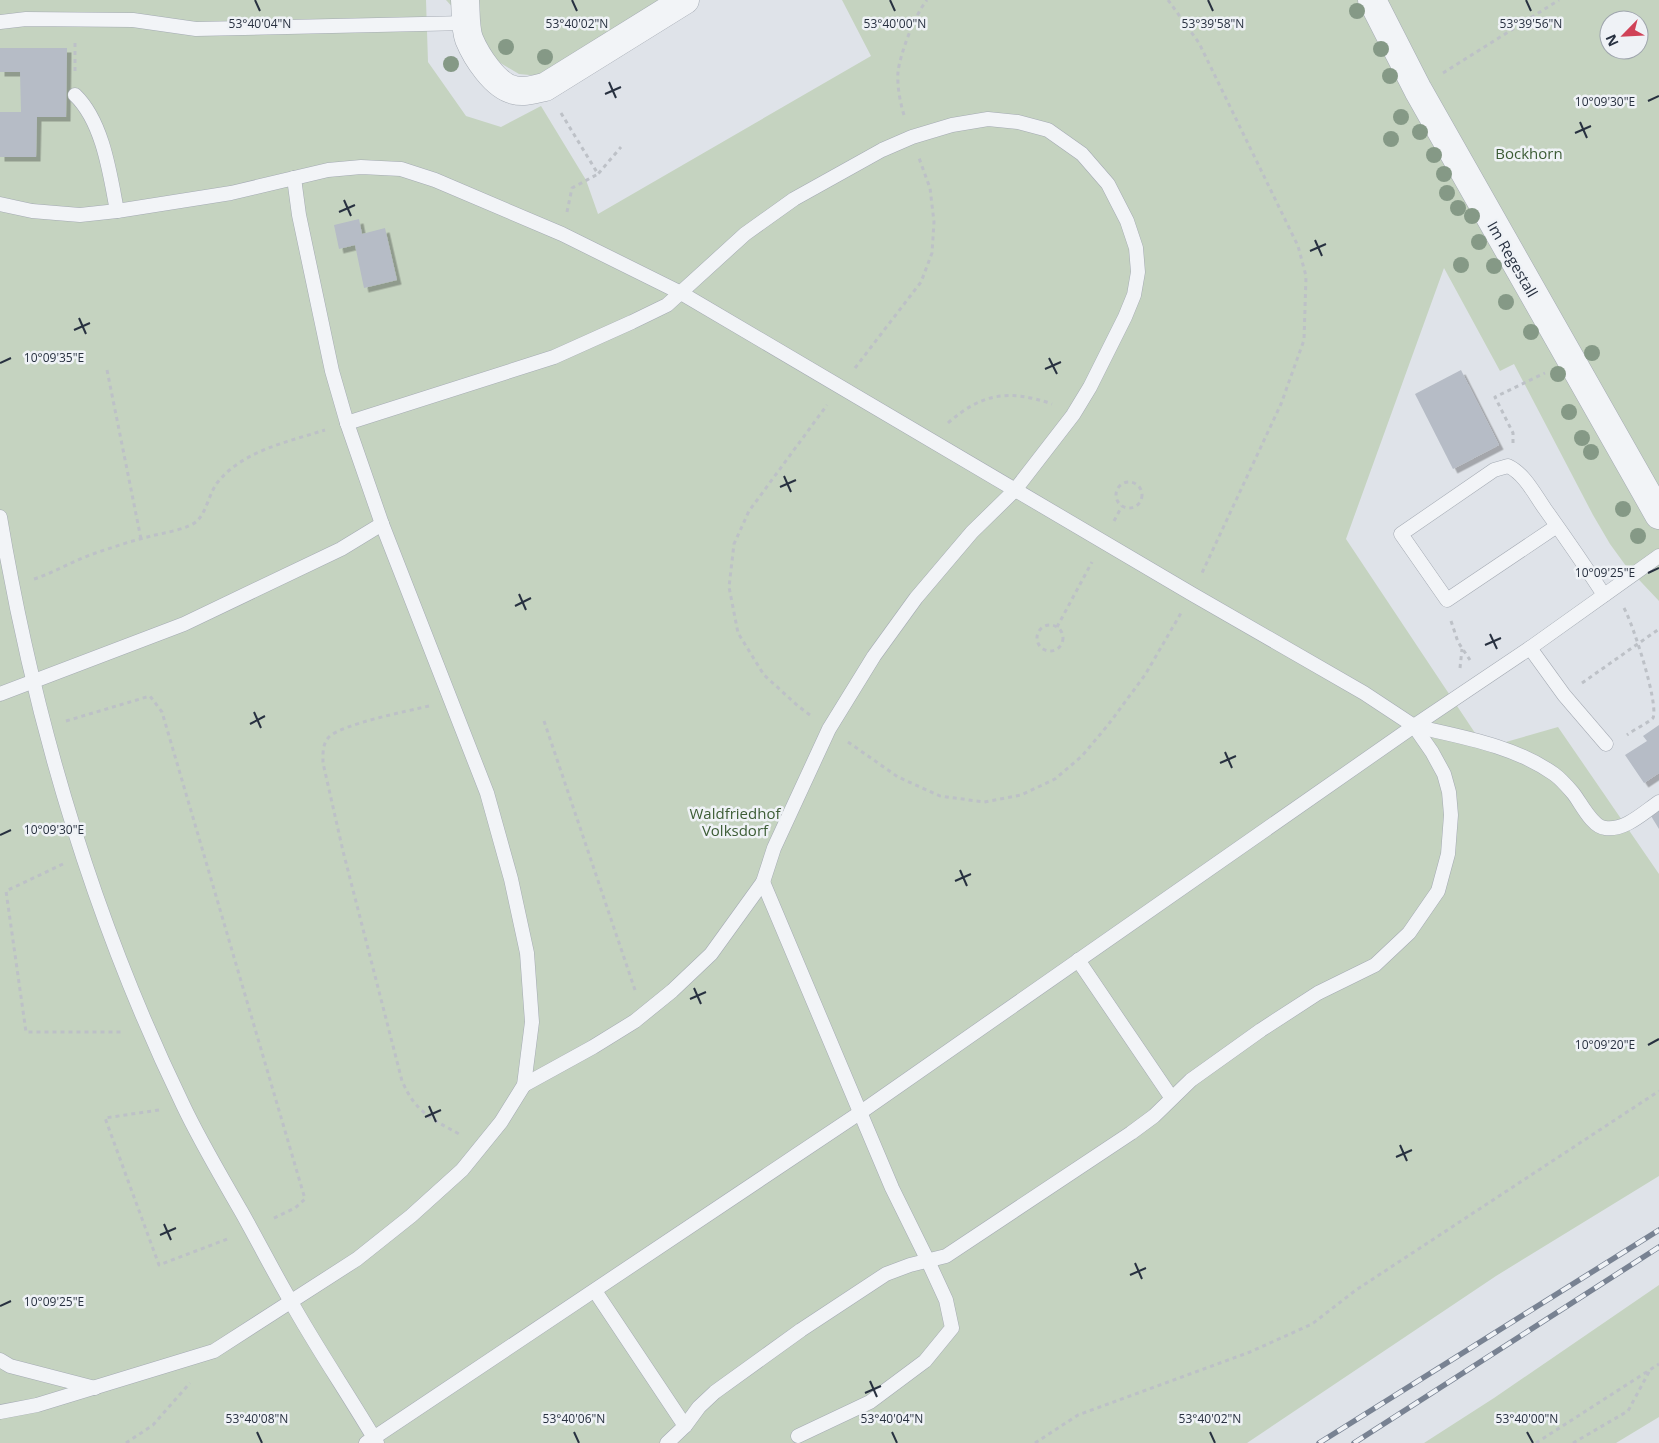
<svg xmlns="http://www.w3.org/2000/svg" width="1659" height="1443" viewBox="0 0 1659 1443" font-family="'Open Sans',sans-serif">
<style>
.green{fill:#c5d3c0;fill-rule:evenodd}
.building{fill:#b6bcc6;filter:url(#shadow)}
.lines{fill:none;stroke-linecap:round;stroke-linejoin:round}
.lane-casing{stroke:#a4aab3;stroke-width:15}
.street-casing{stroke:#a4aab3;stroke-width:29}
.path{stroke:#bdc1c7;stroke-width:3;stroke-dasharray:4 4;stroke-linecap:butt}
.lane{stroke:#f2f4f7;stroke-width:14}
.street{stroke:#f2f4f7;stroke-width:28}
.rail-casing{stroke:#788292;stroke-width:5.5}
.rail{stroke:#eff2f6;stroke-width:4;stroke-dasharray:11;stroke-linecap:butt}
.tree{fill:#859986}
.ticks{fill:none;stroke:#283140;stroke-width:2}
.labels{text-anchor:middle;dominant-baseline:central;stroke-width:5;stroke-linejoin:round;paint-order:stroke}
.park-label{font-size:15px;fill:#3c5c35;stroke:#eff2f6}
.street-label{font-size:15px;fill:#283140;stroke:#eff2f6}
.ticks-label{font-size:12px;text-anchor:middle;fill:#283140;stroke:#eff2f6;stroke-width:5;stroke-linejoin:round;paint-order:stroke}
</style>
<defs>
<filter id="shadow"><feDropShadow dx="4.5" dy="4.5" stdDeviation="0" flood-color="#0004"/></filter>
</defs>
<rect width="100%" height="100%" fill="#dfe3e9"/>
<g class="green">
<path d="M0,0H426L428,62L466,116L501,127L541,106L586,180L598,214L871,56L842,0H1659V601L1626,566L1610,544L1593,515L1514,364L1500,371L1444,268L1346,539L1485,748L1558,727L1659,874V1176L1496,1276L1247,1443H0ZM1609,20H1639V50H1609Z"/>
<polygon points="446,0 670,0 550,77 519,74 492,58 467,23"/>
<polygon points="1659,1285 1659,1417 1616,1443 1424,1443 1494,1398"/>
</g>
<g class="building">
<polygon points="0,48 67,48 66,117 37,117 36,157 0,157 0,112 21,112 20,72 0,72"/>
<polygon points="359,219 362,234 385,228 397,280 364,288 355,245 339,249 334,225"/>
<polygon points="1461,370 1499,445 1453,469 1415,394"/>
<polygon points="1659,725 1659,773 1644,783 1625,755 1647,741 1643,736"/>
<polygon points="1659,810 1659,829 1651,816"/>
</g>
<g class="lines">
<g class="lane-casing">
<g id="lane">
<polyline points="0,22 26,19 133,20 196,29 467,23"/>
<path d="M75,95C103,122 110,174 117,211"/>
<polyline points="0,204 32,211 80,215 117,211 231,193 328,170 361,167 401,169 435,180 562,234 681,293 1192,594 1364,693 1414,726 1432,752 1444,774 1449,792 1451,815 1448,854 1438,891 1409,933 1375,965 1318,993 1261,1030 1191,1080 1154,1116 1131,1133 946,1256 910,1265 886,1274 801,1330 715,1392 699,1407 685,1426 667,1443"/>
<polyline points="347,423 554,357 632,322 667,305 745,234 794,199 882,150 912,137 952,125 988,119 1018,122 1048,130 1082,154 1108,184 1127,221 1136,248 1138,272 1134,295 1125,317 1090,387 1073,415 1015,490 972,532 916,598 874,656 829,729 774,848 763,882 711,954 672,991 635,1021 593,1047 524,1085"/>
<path d="M0,517C34,720 93,919 183,1105C200,1141 221,1176 241,1211C258,1241 273,1271 290,1300C317,1349 349,1395 377,1443"/>
<path d="M1557,526L1447,600L1401,534L1494,470L1508,466C1525,474 1535,495 1545,509C1565,537 1585,566 1604,595"/>
<polyline points="1530,648 1564,695 1606,744"/>
<polyline points="0,694 184,624 341,549 382,524"/>
<path d="M1414,726C1461,737 1513,745 1554,774C1561,779 1567,786 1573,793C1581,803 1592,827 1605,828C1625,831 1644,812 1659,802"/>
<polyline points="763,882 892,1188 928,1261 946,1300 952,1328 925,1361 870,1402 798,1436"/>
<polyline points="1078,960 1171,1097"/>
<polyline points="595,1291 685,1426"/>
<polyline points="0,1360 10,1366 95,1388"/>
<polyline points="0,1412 37,1405 214,1351 357,1259 411,1216 462,1170 501,1122 524,1085 532,1022 527,953 511,879 487,793 382,524 347,423 332,371 299,215 294,178"/>
<polyline points="366,1443 861,1112 1414,726 1530,648 1659,556"/>
</g>
</g>
<g class="street-casing">
<g id="street">
<path d="M465,0C466,12 465,28 469,39C476,56 495,86 514,90C524,93 535,89 545,87L685,0"/>
<polyline points="1372,0 1418,90 1659,515"/>
</g>
</g>
<g class="path">
<polyline points="1168,0 1199,43 1298,246 1306,276 1304,340 1281,404 1201,575"/>
<polyline points="75,43 75,72"/>
<polyline points="1443,73 1559,0"/>
<polyline points="561,113 598,174 621,147"/>
<path d="M904,115C900,102 897,86 898,72C900,54 915,14 927,0"/>
<polyline points="567,212 572,188 598,174"/>
<polyline points="855,368 921,282 932,253 934,222 930,188 919,158"/>
<polyline points="107,370 141,539"/>
<path d="M948,423C982,393 1009,389 1052,404"/>
<polyline points="1513,443 1513,433 1495,397 1545,373"/>
<circle cx="1129" cy="495" r="13"/>
<polyline points="1114,521 1122,506"/>
<path d="M34,579C53,573 71,562 90,555C110,548 131,541 151,536C163,533 190,529 198,520C207,510 209,494 217,483C242,451 287,442 325,430"/>
<path d="M1624,608C1633,624 1659,704 1653,718C1648,723 1633,730 1627,735"/>
<polyline points="1451,621 1458,642 1470,660"/>
<circle cx="1050" cy="638" r="13"/>
<polyline points="1057,627 1092,562"/>
<polyline points="1460,668 1462,649"/>
<polyline points="1582,683 1659,629"/>
<path d="M429,706C408,711 342,724 329,737C322,744 323,755 323,763L343,851L402,1081C416,1113 432,1119 461,1135"/>
<polyline points="810,715 798,706 764,675 738,633 729,587 734,544 749,511 827,405"/>
<polyline points="66,721 150,696 162,712 305,1199 295,1208 272,1219"/>
<polyline points="544,721 636,993"/>
<polyline points="848,742 898,777 940,796 984,802 1021,795 1055,779 1082,756 1108,725 1145,675 1181,613"/>
<polyline points="63,864 6,891 26,1032 124,1032"/>
<polyline points="159,1110 105,1118 159,1265 230,1238"/>
<polyline points="126,1443 153,1425 190,1383"/>
<polyline points="1035,1443 1078,1415 1250,1352 1312,1324 1356,1290 1659,1091"/>
<polyline points="1536,1443 1659,1364"/>
<polyline points="1573,1443 1628,1411 1650,1370"/>
</g>
<use href="#lane" class="lane"/>
<use href="#street" class="street"/>
<g class="rail-casing">
<g id="rail">
<polyline points="1319,1443 1659,1230"/>
<polyline points="1354,1443 1659,1247"/>
</g>
</g>
<use href="#rail" class="rail"/>
</g>
<g class="tree">
<circle cx="1357" cy="11" r="8"/>
<circle cx="506" cy="47" r="8"/>
<circle cx="1381" cy="49" r="8"/>
<circle cx="545" cy="57" r="8"/>
<circle cx="451" cy="64" r="8"/>
<circle cx="1390" cy="76" r="8"/>
<circle cx="1401" cy="117" r="8"/>
<circle cx="1420" cy="132" r="8"/>
<circle cx="1391" cy="139" r="8"/>
<circle cx="1434" cy="155" r="8"/>
<circle cx="1444" cy="174" r="8"/>
<circle cx="1447" cy="193" r="8"/>
<circle cx="1458" cy="208" r="8"/>
<circle cx="1472" cy="216" r="8"/>
<circle cx="1479" cy="242" r="8"/>
<circle cx="1461" cy="265" r="8"/>
<circle cx="1494" cy="266" r="8"/>
<circle cx="1506" cy="302" r="8"/>
<circle cx="1531" cy="332" r="8"/>
<circle cx="1592" cy="353" r="8"/>
<circle cx="1558" cy="374" r="8"/>
<circle cx="1569" cy="412" r="8"/>
<circle cx="1582" cy="438" r="8"/>
<circle cx="1591" cy="452" r="8"/>
<circle cx="1623" cy="509" r="8"/>
<circle cx="1638" cy="536" r="8"/>
</g>
<path class="ticks" d="M255,0L260,11M572,0L577,11M890,0L895,11M1208,0L1213,11M1526,0L1531,11M609,82L616,98M605,94L621,87M1648,101L1659,96M1580,122L1587,138M1575,133L1591,126M344,200L351,216M339,212L355,205M1315,240L1322,256M1310,251L1326,244M79,318L86,334M74,330L90,323M1049,358L1057,374M0,363L11,358M1045,369L1061,362M784,476L791,492M780,487L796,480M1648,573L1659,568M519,594L526,610M515,606L531,598M1490,634L1497,649M1485,645L1501,638M254,712L261,728M250,724L265,716M1225,752L1232,768M1220,763L1236,756M0,835L11,830M960,870L967,886M955,881L971,874M694,988L701,1004M690,999L706,992M1648,1045L1659,1039M429,1106L436,1122M425,1117L441,1110M1400,1145L1407,1161M1396,1157L1412,1150M164,1224L171,1240M160,1235L176,1228M1135,1263L1142,1279M1130,1275L1146,1268M0,1306L11,1301M870,1381L877,1397M865,1393L881,1386M257,1432L262,1443M574,1432L579,1443M892,1432L897,1443M1210,1432L1215,1443M1527,1432L1533,1443"/>
<g class="labels">
<g class="park-label">
<text x="1529" y="153">Bockhorn</text>
<text x="735" y="813">Waldfriedhof<tspan x="735" dy="17">Volksdorf</tspan></text>
</g>
<g class="street-label">
<text transform="translate(1513 259) rotate(60)">Im Regestall</text>
</g>
</g>
<g class="ticks-label">
<text x="260" y="28">53°40'04"N</text>
<text x="577" y="28">53°40'02"N</text>
<text x="895" y="28">53°40'00"N</text>
<text x="1213" y="28">53°39'58"N</text>
<text x="1531" y="28">53°39'56"N</text>
<text x="1605" y="106">10°09'30"E</text>
<text x="54" y="362">10°09'35"E</text>
<text x="1605" y="577">10°09'25"E</text>
<text x="54" y="834">10°09'30"E</text>
<text x="1605" y="1049">10°09'20"E</text>
<text x="54" y="1306">10°09'25"E</text>
<text x="257" y="1423">53°40'08"N</text>
<text x="574" y="1423">53°40'06"N</text>
<text x="892" y="1423">53°40'04"N</text>
<text x="1210" y="1423">53°40'02"N</text>
<text x="1527" y="1423">53°40'00"N</text>
</g>
<g transform="translate(1624 35) rotate(246)"><circle r="24" fill="#eff2f6" stroke="#9fa5ad"/>
<path d="M0-4L9 19L0 12L-9 19Z" fill="#d04257"/>
<text y="-8" font-size="14" font-weight="bold" text-anchor="middle" fill="#283140">N</text>
</g>
</svg>
